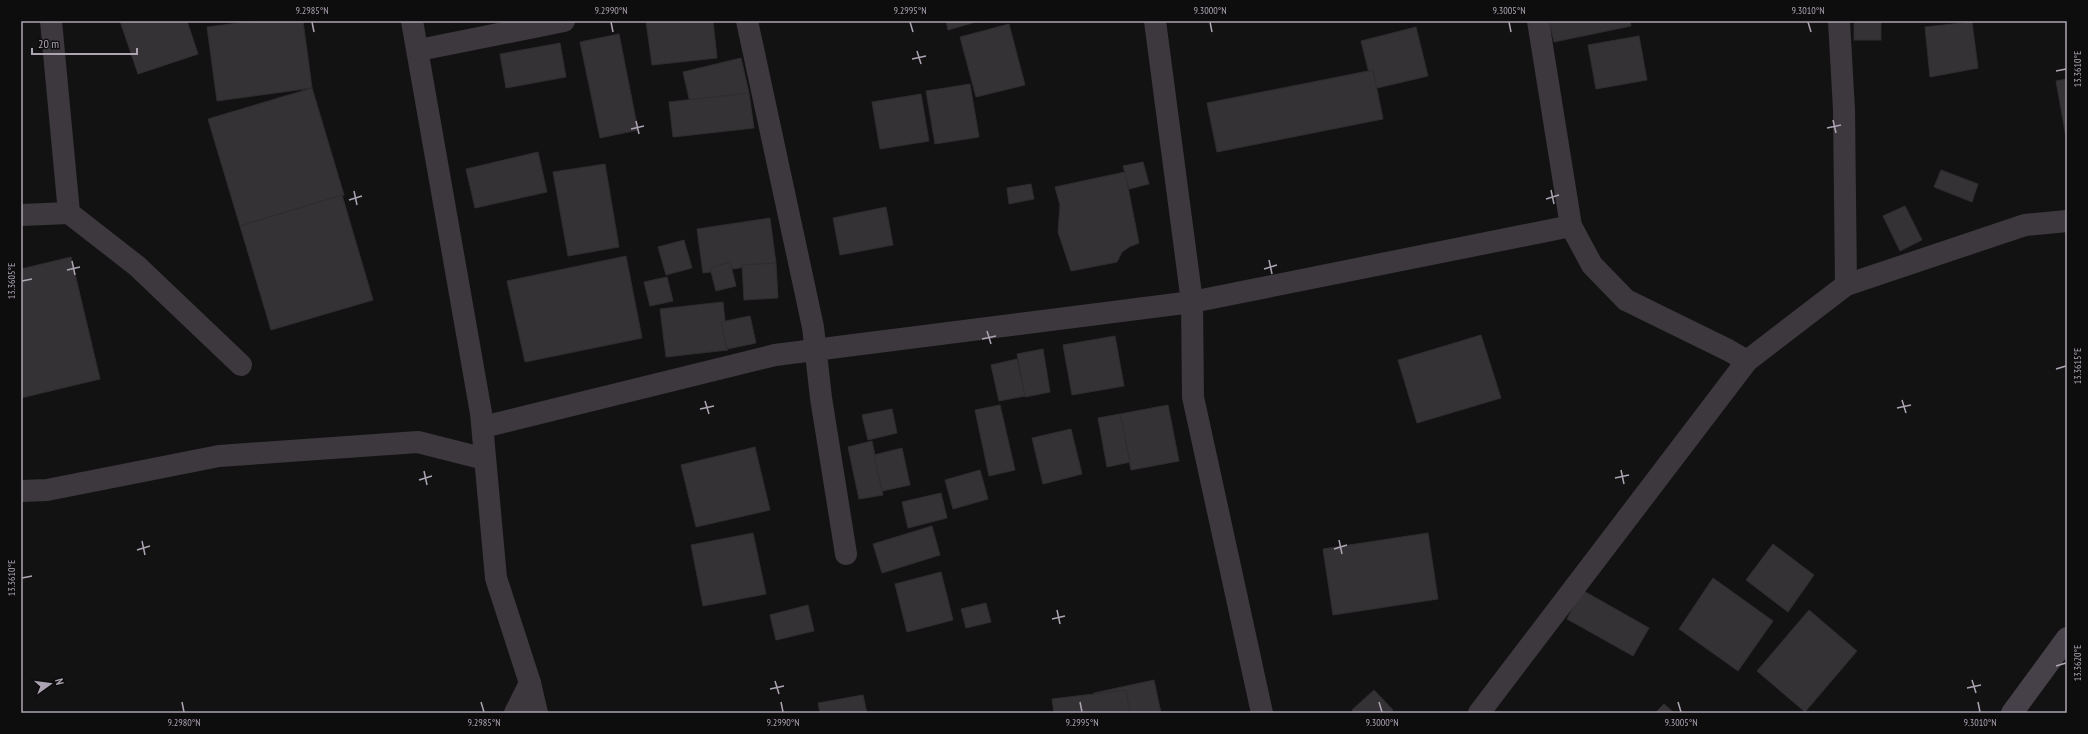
<svg xmlns="http://www.w3.org/2000/svg" width="2088" height="734" viewBox="0 0 2088 734" font-family="'PT Sans Narrow',sans-serif">
<style>
.building{fill:#343235;stroke:#2f2c2f}
.lines{fill:none;stroke-linecap:round;stroke-linejoin:round}
.minor{stroke:#3c383d;stroke-width:22}
.secondary{stroke:#464148;stroke-width:22}
.ticks{fill:none;stroke:#ada4b3;stroke-width:1.5}
.neatline{fill:none;stroke:#ada4b3;stroke-width:1.5}
.ticks-label{font-size:10px;text-anchor:middle;fill:#ada4b3}
</style>
<rect width="100%" height="100%" fill="#131213"/>
<g class="building">
<polygon points="120,21 187,21 198,54 138,74"/>
<polygon points="254,21 303,21 312,88 217,101 207,27"/>
<polygon points="646,21 713,21 717,58 652,65"/>
<polygon points="946,21 979,21 948,30"/>
<polygon points="1549,21 1630,21 1631,26 1554,42"/>
<rect x="1854" y="21" width="27" height="19"/>
<polygon points="1972,22 1978,68 1930,77 1925,27"/>
<polygon points="1009,24 1025,85 976,97 960,37"/>
<polygon points="1416,27 1428,76 1373,89 1361,41"/>
<polygon points="619,34 638,130 600,138 580,42"/>
<polygon points="1639,36 1647,80 1596,89 1588,45"/>
<polygon points="560,43 566,77 506,88 500,54"/>
<polygon points="741,58 749,93 691,107 683,72"/>
<polygon points="1373,70 1383,119 1217,152 1207,103"/>
<polygon points="2067,79 2067,137 2066,137 2056,81"/>
<polygon points="970,84 979,137 935,144 926,91"/>
<polygon points="312,88 344,195 240,226 208,119"/>
<polygon points="749,93 754,128 673,137 669,102"/>
<polygon points="921,94 929,141 880,149 872,102"/>
<polygon points="538,152 547,192 475,208 466,169"/>
<polygon points="1143,162 1149,184 1129,189 1123,166"/>
<polygon points="605,164 619,247 568,256 553,172"/>
<polygon points="1941,170 1978,184 1972,202 1934,187"/>
<polygon points="1125,172 1139,243 1129,247 1122,252 1117,262 1071,271 1058,232 1060,205 1055,187"/>
<polygon points="1031,184 1034,199 1009,204 1007,188"/>
<polygon points="342,195 373,300 271,330 240,226"/>
<polygon points="1905,206 1922,240 1900,251 1883,216"/>
<polygon points="886,207 893,245 840,255 833,218"/>
<polygon points="770,218 776,263 703,273 697,229"/>
<polygon points="684,240 692,268 666,275 658,247"/>
<polygon points="626,256 642,338 525,362 507,281"/>
<polygon points="71,257 100,379 21,398 21,269"/>
<polygon points="730,262 736,286 716,291 710,268"/>
<polygon points="776,263 778,298 744,300 742,265"/>
<polygon points="667,277 673,301 650,306 644,282"/>
<polygon points="723,302 728,350 666,357 660,309"/>
<polygon points="750,316 756,343 727,349 721,322"/>
<polygon points="1481,335 1501,398 1417,423 1398,360"/>
<polygon points="1115,336 1124,386 1072,395 1063,345"/>
<polygon points="1043,349 1050,392 1025,397 1017,354"/>
<polygon points="1017,359 1025,396 999,401 991,365"/>
<polygon points="1000,405 1015,470 989,476 975,410"/>
<polygon points="1168,405 1179,461 1131,470 1120,414"/>
<polygon points="892,409 897,433 868,440 862,415"/>
<polygon points="1120,414 1130,462 1107,467 1098,418"/>
<polygon points="1071,429 1082,474 1043,484 1032,438"/>
<polygon points="872,441 883,495 859,499 848,447"/>
<polygon points="755,447 770,510 696,527 681,465"/>
<polygon points="902,448 910,485 882,491 874,455"/>
<polygon points="980,470 988,499 953,509 945,480"/>
<polygon points="941,493 947,518 908,528 902,502"/>
<polygon points="932,526 940,555 882,573 873,544"/>
<polygon points="753,533 766,594 703,606 691,545"/>
<polygon points="1428,533 1438,599 1333,615 1323,549"/>
<polygon points="1773,544 1814,575 1788,612 1746,580"/>
<polygon points="941,572 953,620 907,632 895,584"/>
<polygon points="1713,578 1773,621 1738,671 1679,629"/>
<polygon points="1582,590 1649,628 1633,656 1567,619"/>
<polygon points="986,603 991,622 966,628 961,609"/>
<polygon points="808,605 814,631 776,640 770,615"/>
<polygon points="1809,610 1857,651 1805,712 1757,671"/>
<polygon points="1154,680 1161,713 1099,713 1094,693"/>
<polygon points="1126,690 1130,713 1054,713 1052,699"/>
<polygon points="1374,690 1393,710 1391,713 1355,713 1352,710"/>
<polygon points="863,695 867,713 820,713 818,703"/>
<polygon points="1664,704 1674,713 1655,713"/>
</g>
<g class="lines">
<g class="minor">
<polyline points="51,21 69,213"/>
<polyline points="412,21 481,413 496,578 530,683 537,713"/>
<polyline points="747,21 813,327 821,398 846,554"/>
<polyline points="1155,21 1192,302 1193,397 1262,713"/>
<polyline points="1538,21 1571,226 1592,265 1626,300 1728,350 1747,361 1846,285"/>
<polyline points="1839,21 1844,110 1846,285 2025,225 2067,221"/>
<polyline points="419,50 564,21"/>
<polyline points="21,215 69,213 137,266 241,365"/>
<polyline points="483,427 775,355 1192,302 1571,226"/>
<polyline points="21,491 47,490 219,456 418,442 485,459"/>
<polyline points="515,713 530,683"/>
<polyline points="1479,713 1747,361"/>
</g>
<polyline class="secondary" points="2012,713 2067,638"/>
</g>
<path class="ticks" d="M312,22L314,32M611,22L613,32M910,22L913,32M1210,22L1212,32M1509,22L1511,32M1808,22L1811,32M917,51L921,64M912,59L926,56M2056,71L2066,69M1833,120L1836,133M636,121L639,134M1827,128L1841,125M631,129L644,126M1551,190L1554,204M354,191L357,205M1546,199L1559,195M349,200L362,196M1269,260L1272,274M72,261L75,275M1264,269L1277,265M67,270L80,267M22,281L32,279M987,331L991,344M982,339L996,336M2056,369L2066,366M1902,400L1906,413M705,401L709,414M1897,408L1911,405M700,409L714,406M1621,470L1624,484M424,471L427,485M1615,478L1629,475M419,480L432,476M1339,540L1342,554M142,541L145,555M1334,549L1347,545M137,550L150,546M22,578L32,576M1057,610L1060,624M1052,619L1065,616M2056,666L2066,663M1972,680L1976,693M775,681L779,694M1967,688L1981,685M770,689L784,686M182,702L184,712M481,702L484,712M781,702L783,712M1080,702L1082,712M1379,702L1382,712M1678,702L1681,712M1978,702L1980,712"/>
<rect width="2088" height="734" fill="none" stroke="#0e0d0e" stroke-width="44"/>
<g transform="translate(50 684) rotate(76)" stroke="#0e0d0e" stroke-width="3" paint-order="stroke">
<path d="M0-3L7 15L0 10L-7 15Z" fill="#ada4b3"/>
<text y="-6" font-size="11" font-weight="bold" text-anchor="middle" fill="#ada4b3">N</text>
</g>
<path d="M32 48v6h105v-6" fill="none" stroke="#ada4b3" stroke-width="2"/>
<text x="38" y="48" font-size="12" fill="#ada4b3" stroke="#0e0d0e" stroke-width="3" paint-order="stroke">20 m</text>
<rect x="22" y="22" width="2044" height="690" class="neatline"/>
<g class="ticks-label">
<text x="312" y="14">9.2985°N</text>
<text x="611" y="14">9.2990°N</text>
<text x="910" y="14">9.2995°N</text>
<text x="1210" y="14">9.3000°N</text>
<text x="1509" y="14">9.3005°N</text>
<text x="1808" y="14">9.3010°N</text>
<text transform="translate(2077 69) rotate(-90)" y="4">13.3610°E</text>
<text transform="translate(11 281) rotate(-90)" y="4">13.3605°E</text>
<text transform="translate(2077 366) rotate(-90)" y="4">13.3615°E</text>
<text transform="translate(11 578) rotate(-90)" y="4">13.3610°E</text>
<text transform="translate(2077 663) rotate(-90)" y="4">13.3620°E</text>
<text x="184" y="726">9.2980°N</text>
<text x="484" y="726">9.2985°N</text>
<text x="783" y="726">9.2990°N</text>
<text x="1082" y="726">9.2995°N</text>
<text x="1382" y="726">9.3000°N</text>
<text x="1681" y="726">9.3005°N</text>
<text x="1980" y="726">9.3010°N</text>
</g>
</svg>
